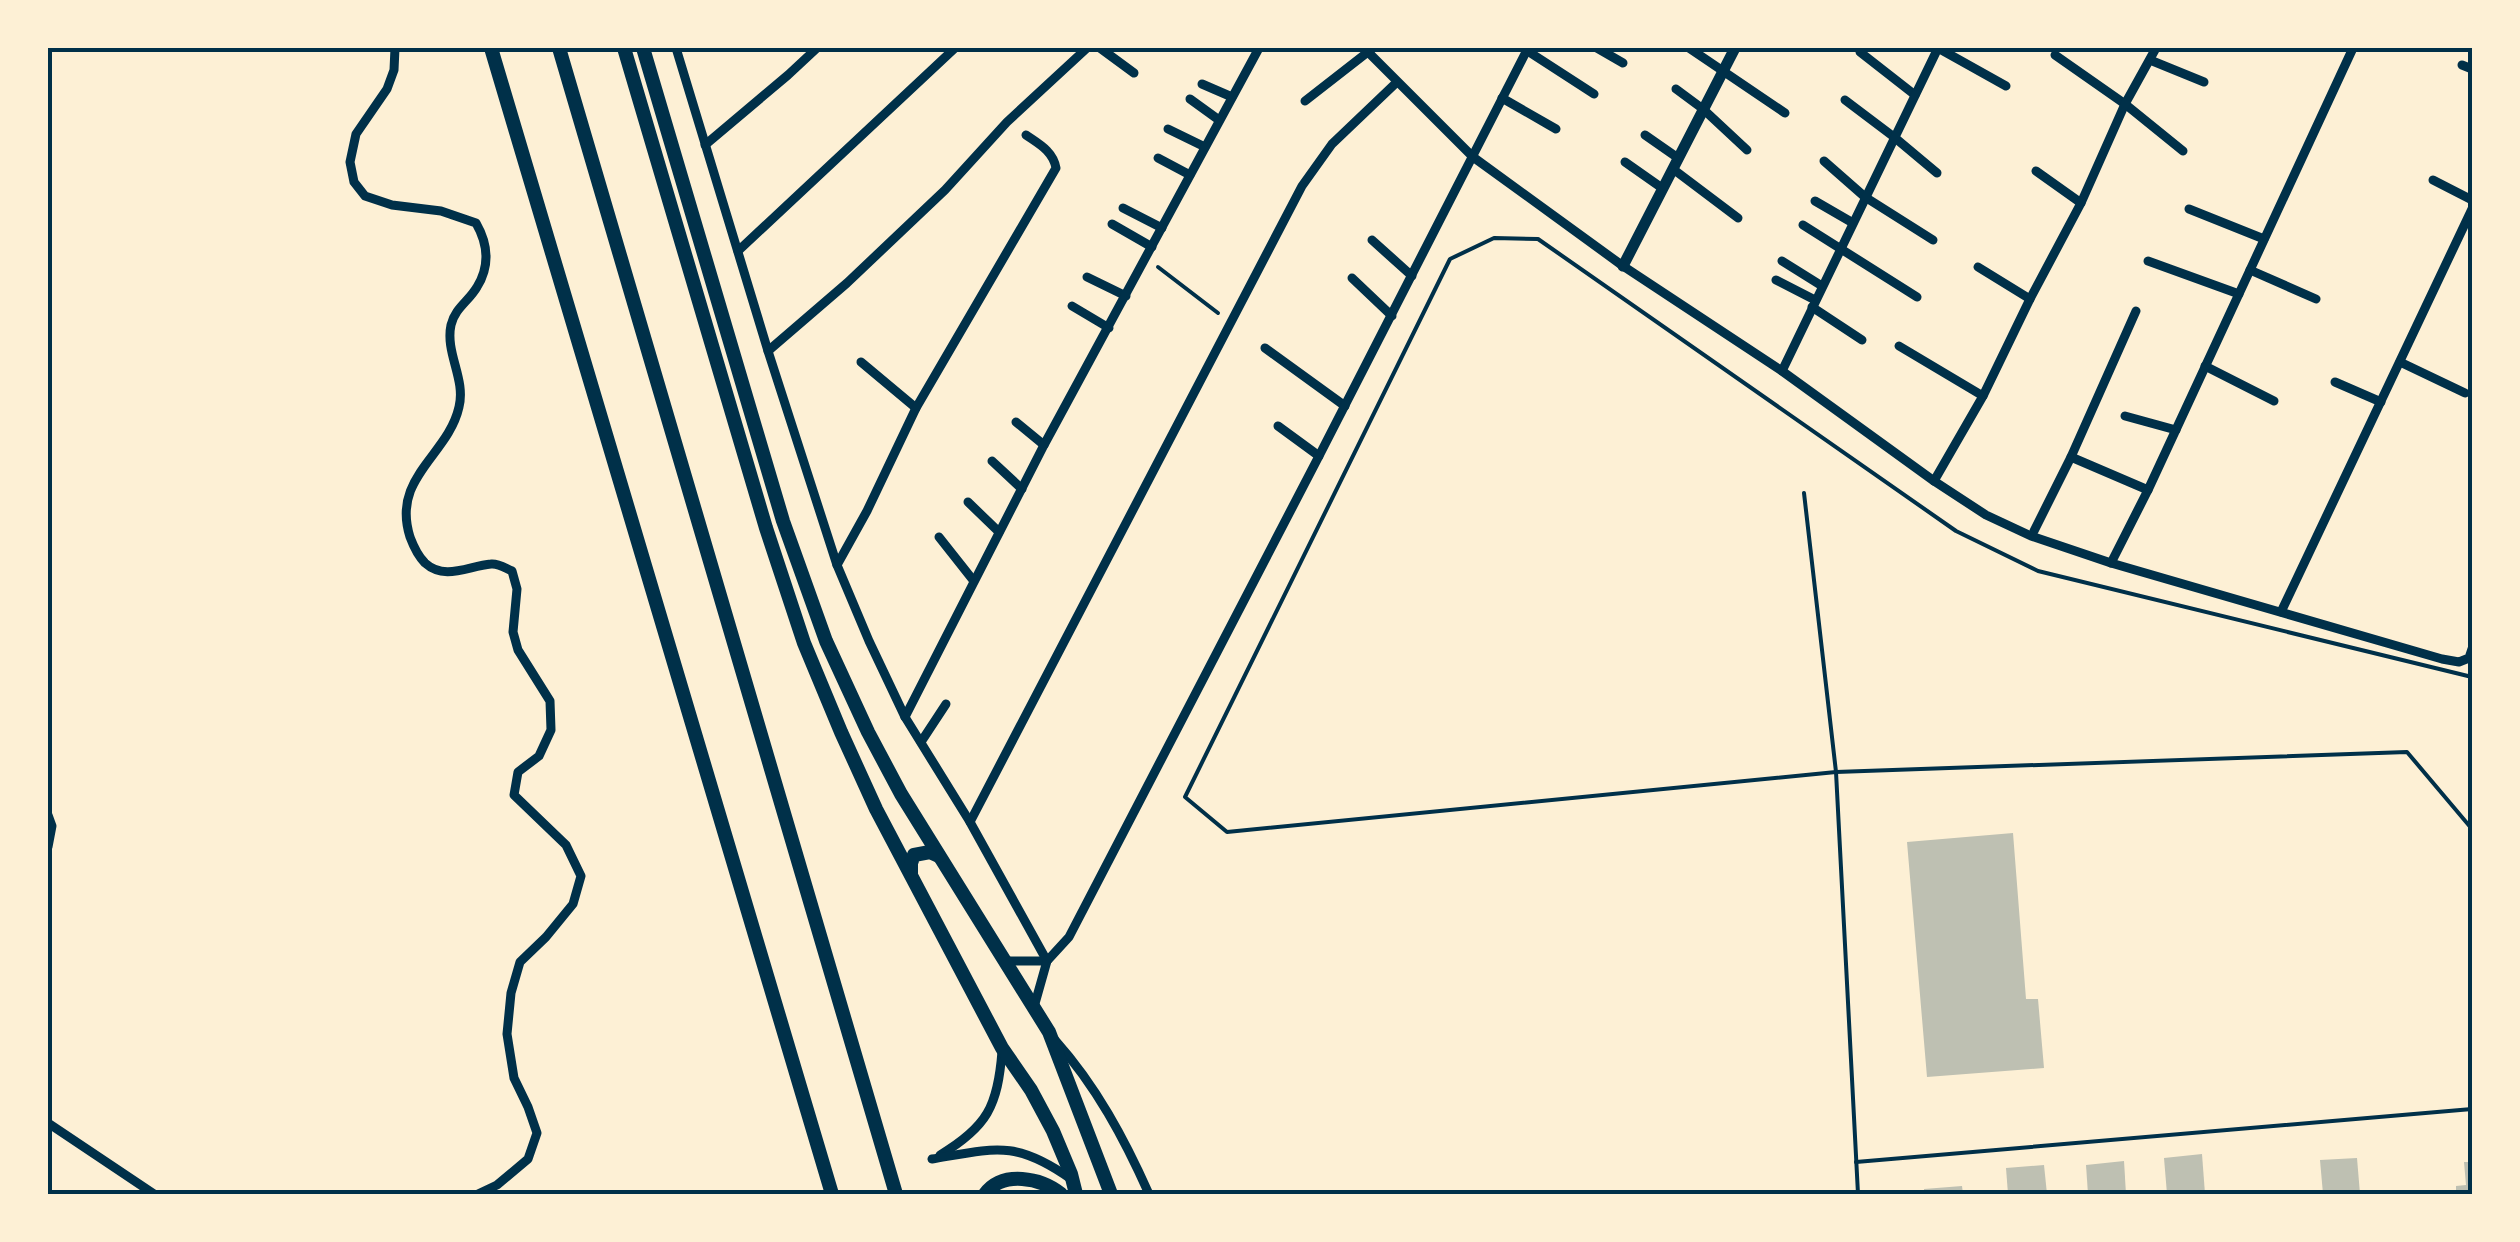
<svg xmlns="http://www.w3.org/2000/svg" width="2520" height="1242" viewBox="0 0 2520 1242" font-family="'IBM Plex Sans',sans-serif">
<style>
.building{fill:#bec0b2}
.lines{fill:none;stroke-linecap:round;stroke-linejoin:round}
.path{stroke:#003049;stroke-width:4}
.service{stroke:#003049;stroke-width:4}
.minor{stroke:#003049;stroke-width:9}
.tertiary{stroke:#003049;stroke-width:11}
.primary{stroke:#003049;stroke-width:14}
.trunk{stroke:#003049;stroke-width:14}
.neatline{fill:none;stroke:#003049;stroke-width:4}
</style>
<rect width="100%" height="100%" fill="#fdf0d5"/>
<g class="building">
<polygon points="2013,833 2026,999 2038,999 2044,1068 1927,1077 1907,842"/>
<polygon points="2202,1154 2205,1194 2167,1194 2164,1158"/>
<polygon points="2357,1158 2360,1194 2323,1194 2320,1160"/>
<polygon points="2124,1161 2126,1194 2088,1194 2086,1165"/>
<polygon points="2464,1162 2472,1162 2472,1194 2456,1194 2456,1186 2466,1185"/>
<polygon points="2044,1165 2047,1194 2008,1194 2006,1168"/>
<polygon points="1962,1186 1963,1194 1924,1194 1924,1189"/>
</g>
<g class="lines">
<polyline class="path" points="1158,267 1218,313"/>
<g class="service">
<polyline points="1804,493 1836,772 1858,1194"/>
<polyline points="2472,677 2038,571 1956,531 1538,239 1494,238 1450,259 1185,797 1227,832 1836,772 2407,752 2472,829"/>
<polyline points="1856,1162 2472,1109"/>
</g>
<g class="minor">
<path d="M395,48L394,70L387,89L356,134L350,162L354,182L365,196L392,205L441,211L476,223C488,244 490,266 477,287C469,301 455,308 451,325C445,353 466,379 459,407C448,456 391,477 410,537C413,545 419,557 425,563C445,581 468,566 491,564C498,563 505,568 512,571L517,589L513,632L518,650L550,701L551,730L539,756L518,772L514,795L566,845L581,876L573,904L546,937L520,962L511,993L507,1034L514,1078L528,1107L537,1133L528,1159L497,1185L478,1194"/>
<polyline points="676,48 768,351 837,565 869,641 905,717 970,822 1047,961"/>
<polyline points="1100,48 1134,73"/>
<polyline points="1364,48 1473,157 1623,266 1782,371 1934,481 1986,515 2031,536 2111,563 2442,659 2459,662 2469,658 2472,649"/>
<polyline points="1597,48 1623,63"/>
<polyline points="1689,48 1785,113"/>
<polyline points="1526,50 1594,94"/>
<polyline points="1860,52 1915,95"/>
<polyline points="2055,55 2125,104 2183,151"/>
<polyline points="2150,60 2204,82"/>
<polyline points="2462,65 2472,69"/>
<polyline points="1202,84 1232,97"/>
<polyline points="1676,89 1703,109 1747,150"/>
<polyline points="1502,98 1556,129"/>
<polyline points="1190,99 1219,120"/>
<polyline points="1845,100 1894,137 1937,173"/>
<polyline points="1305,101 1373,48"/>
<polyline points="1168,129 1205,147"/>
<polyline points="1645,135 1678,158"/>
<polyline points="705,145 788,75 817,48"/>
<polyline points="1158,158 1190,175"/>
<polyline points="1824,161 1865,197 1933,240"/>
<polyline points="1625,162 1662,188"/>
<polyline points="1673,169 1738,218"/>
<polyline points="2036,171 2081,203"/>
<polyline points="2433,180 2472,200"/>
<polyline points="1815,201 1853,223"/>
<polyline points="1123,208 1162,228"/>
<polyline points="2189,209 2264,239"/>
<polyline points="1112,224 1152,247"/>
<polyline points="1803,225 1917,297"/>
<polyline points="1372,240 1412,276"/>
<polyline points="738,251 955,48"/>
<polyline points="1782,261 1822,286"/>
<polyline points="2148,261 2239,294"/>
<polyline points="1978,267 2030,299"/>
<polyline points="2250,270 2316,299"/>
<polyline points="1087,277 1126,296"/>
<polyline points="1352,278 1392,316"/>
<polyline points="1776,280 1815,300"/>
<polyline points="1072,306 1109,328"/>
<polyline points="1812,307 1862,340"/>
<polyline points="1899,346 1983,396"/>
<polyline points="1265,348 1345,406"/>
<polyline points="768,351 847,283 945,190 1007,122 1087,48"/>
<polyline points="861,362 916,408"/>
<polyline points="2400,362 2465,393"/>
<polyline points="2205,366 2274,401"/>
<polyline points="1782,371 1938,48 2006,86"/>
<polyline points="2335,382 2381,402"/>
<polyline points="2125,416 2176,430"/>
<polyline points="1016,422 1044,445"/>
<polyline points="1278,426 1319,456"/>
<polyline points="2071,457 2148,490"/>
<polyline points="992,461 1022,489"/>
<polyline points="1934,481 1983,396 2030,299 2081,203 2125,104 2156,48"/>
<polyline points="968,502 999,532"/>
<polyline points="2034,531 2071,457 2136,311"/>
<polyline points="939,537 973,580"/>
<polyline points="2111,563 2148,490 2353,48"/>
<path d="M837,565L867,511L916,408L1056,168C1053,151 1039,144 1026,135"/>
<polyline points="2281,612 2472,209"/>
<polyline points="905,717 1044,445 1259,48"/>
<polyline points="921,742 946,704"/>
<polyline points="48,815 52,826 48,847"/>
<polyline points="970,822 1302,186 1332,144 1397,82"/>
<polyline points="1005,961 1047,961"/>
<polyline points="1034,1007 1047,961 1069,937 1319,456 1528,48"/>
<path d="M1055,1040C1096,1086 1124,1138 1149,1194"/>
<polyline points="48,1123 154,1194"/>
<path d="M940,1155C987,1127 998,1106 1002,1051"/>
<path d="M932,1159C996,1148 1016,1140 1071,1179"/>
</g>
<polyline class="tertiary" points="1623,266 1735,48"/>
<g class="primary">
<polyline points="624,48 766,528 804,643 841,732 876,809 1002,1048 1031,1090 1053,1131 1071,1174 1076,1194"/>
<polyline points="643,48 783,521 826,641 868,732 901,794 1049,1032 1111,1194"/>
<polyline points="911,873 911,863 914,855 930,852 939,856"/>
<path d="M985,1194C1003,1170 1041,1178 1061,1194"/>
</g>
<g class="trunk">
<polyline points="491,48 832,1194"/>
<polyline points="559,48 896,1194"/>
</g>
</g>
<rect width="2520" height="1242" fill="none" stroke="#fdf0d5" stroke-width="100"/>
<rect x="50" y="50" width="2420" height="1142" class="neatline"/>
</svg>
